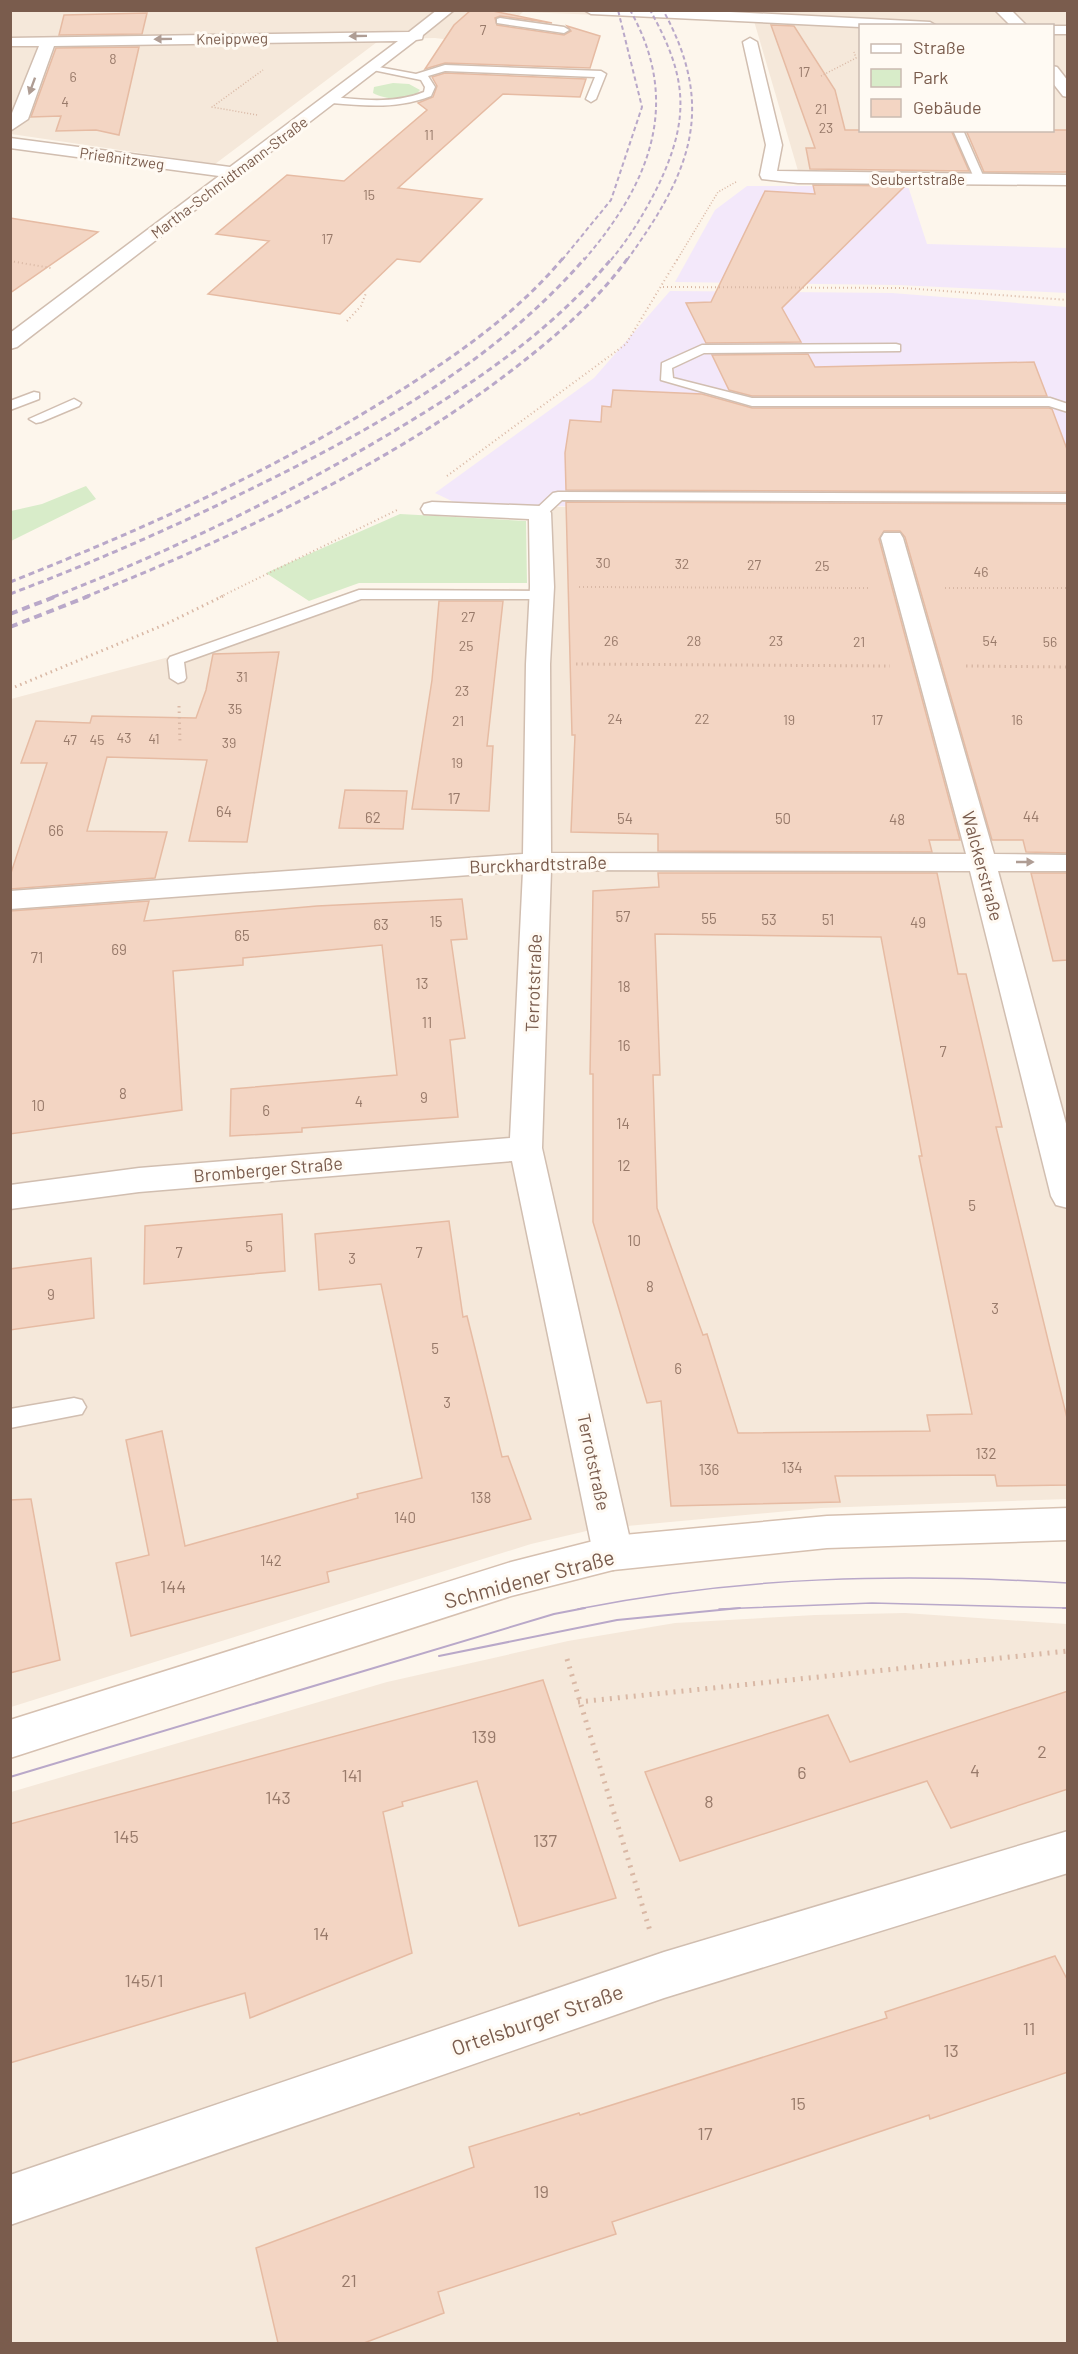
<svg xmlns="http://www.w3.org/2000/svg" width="1078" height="2354" viewBox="0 0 1078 2354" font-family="Barlow,sans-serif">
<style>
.residential{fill:#f5e8da;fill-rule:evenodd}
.education{fill:#f3e8fa}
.green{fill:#d8ecc9}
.building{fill:#f3d5c3;stroke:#e6bba3;stroke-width:1.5;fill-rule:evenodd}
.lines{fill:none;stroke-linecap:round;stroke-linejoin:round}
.lane-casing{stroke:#d1beb0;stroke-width:3}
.street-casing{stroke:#d1beb0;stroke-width:3}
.secondary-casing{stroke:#d6c0b0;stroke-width:3}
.path-far3{stroke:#d9b8a5;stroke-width:1.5;stroke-dasharray:1 2;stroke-linecap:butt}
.path-far2{stroke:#d9b8a5;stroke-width:2;stroke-dasharray:1 3;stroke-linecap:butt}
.path-far1{stroke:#d9b8a5;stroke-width:3;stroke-dasharray:1.5 4;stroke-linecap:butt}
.path{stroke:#d9b8a5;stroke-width:5;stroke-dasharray:2 6;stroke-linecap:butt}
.lane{fill:#fff;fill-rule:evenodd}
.street{fill:#fff;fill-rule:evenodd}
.secondary{fill:#fff;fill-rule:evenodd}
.tram-far1{stroke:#b9a8c9;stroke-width:1.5}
.tram{stroke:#b9a8c9;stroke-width:2}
.rail-far2{stroke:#b9a8c9;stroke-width:2;stroke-dasharray:4.5 3;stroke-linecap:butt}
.rail-far1{stroke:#b9a8c9;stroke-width:3;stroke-dasharray:6 4;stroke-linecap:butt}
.rail{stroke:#b9a8c9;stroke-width:4;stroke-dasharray:8 5;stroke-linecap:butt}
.oneway{fill:#af9d94}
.labels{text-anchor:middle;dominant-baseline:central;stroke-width:6;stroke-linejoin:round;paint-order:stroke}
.far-number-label{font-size:14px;fill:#987a6a}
.far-street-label{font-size:15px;fill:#7a5c4d;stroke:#fffaf3}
.number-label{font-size:15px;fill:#987a6a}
.street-label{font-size:18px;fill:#7a5c4d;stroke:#fffaf3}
.near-number-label{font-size:18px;fill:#987a6a}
.near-street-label{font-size:21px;fill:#7a5c4d;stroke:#fffaf3}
</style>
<rect width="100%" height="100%" fill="#fdf6ec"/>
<g class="residential">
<path d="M11,11H1067V182L801,181L754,21L523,12L485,44L435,38L381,39L215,164L11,134ZM860,26H1052V130H860Z"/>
<polygon points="530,506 1067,522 1067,1499 821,1508 595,1529 531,1544 11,1707 11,699 169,657 361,588 530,589"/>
<polygon points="905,1613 1067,1624 1067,2343 11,2344 11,1792 387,1682 568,1641 675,1623 815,1615"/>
</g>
<g class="education">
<polygon points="747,186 908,186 927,244 1067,248 1067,293 898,285 675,282 715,210"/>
<polygon points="670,291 892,293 1067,307 1067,522 456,503 435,493 594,378"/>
</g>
<g class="green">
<path d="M393,83L409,84L420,90C411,102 385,100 373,93L374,87Z"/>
<polygon points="86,486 96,499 11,541 11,511 42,504"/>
<polygon points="400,514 526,521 527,583 359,583 309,601 266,573"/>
</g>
<g class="building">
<polygon points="471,10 488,10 552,23 500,16 495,18 497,25 564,35 571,31 567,26 600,36 590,68 445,63 425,69 454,25"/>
<polygon points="147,13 142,34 59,35 64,15"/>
<polygon points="771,25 794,26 835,90 845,130 951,130 969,171 810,169 806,148 815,148"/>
<polygon points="139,47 119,135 96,130 56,131 61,116 31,117 56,48"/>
<polygon points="445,73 586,79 580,97 503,94 398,188 482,199 420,262 397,259 340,314 208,294 269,241 216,234 287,175 344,181 427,110 418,103 433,97 437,86 432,77"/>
<polygon points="966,130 1068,130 1068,172 984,172"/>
<polygon points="813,185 905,186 782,308 801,342 706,343 686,303 711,302 765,191 815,194"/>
<polygon points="10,218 98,232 10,293"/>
<polygon points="808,354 815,367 1034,362 1047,396 752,396 729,390 712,355"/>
<polygon points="613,390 702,394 752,408 1049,408 1052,409 1068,452 1068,492 566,490 565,453 570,420 601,422 602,406 611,407"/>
<polygon points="566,502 1068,504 1068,853 1026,852 1023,840 992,840 905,537 900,531 884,531 879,539 960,840 929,840 932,852 658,851 658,834 571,832 575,735 572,735"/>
<polygon points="439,601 503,601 487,746 493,746 489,811 412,809 432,680"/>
<polygon points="279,652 247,842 189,841 207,760 107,757 87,831 167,832 155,878 10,889 10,876 47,763 21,763 36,721 90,723 92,716 196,718 206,690 213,654"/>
<polygon points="345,790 407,791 403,829 339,828"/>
<path d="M658,873H937L958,974H966L1002,1127H996L1068,1422V1485L997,1486L995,1475L835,1476L840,1502L671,1506L661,1401L647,1403L593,1222V1074H590L593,891L659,887ZM655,934L881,937L922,1156H919L972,1414L927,1415L930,1431L738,1433L707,1334L703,1335L657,1208L653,1075H660Z"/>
<polygon points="1031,873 1068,873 1068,960 1053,961"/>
<polygon points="462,899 467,939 451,940 465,1038 450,1040 458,1117 302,1128 302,1132 230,1136 231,1089 397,1075 382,945 243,958 243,965 173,971 182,1110 10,1134 10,911 149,901 144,921 317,906"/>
<polygon points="282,1214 285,1271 144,1284 145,1226"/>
<polygon points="449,1221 463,1317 467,1316 502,1457 508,1456 531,1519 327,1572 329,1582 131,1636 116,1563 149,1555 126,1440 162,1431 185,1546 358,1498 357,1494 422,1478 381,1284 319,1290 315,1234"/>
<polygon points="91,1258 94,1318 10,1330 10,1269"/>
<polygon points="31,1499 60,1660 10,1673 10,1500"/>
<polygon points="543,1680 616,1898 519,1926 477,1781 402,1802 403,1806 383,1812 412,1953 250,2018 245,1993 10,2063 10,1824"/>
<polygon points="1068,1691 1068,1789 951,1828 927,1781 680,1861 645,1772 828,1715 850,1762"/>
<polygon points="1055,1956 1068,1981 1068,2072 930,2119 929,2115 612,2222 616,2234 438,2292 444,2313 364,2343 278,2343 256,2248 474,2167 469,2147 579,2113 580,2115 887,2018 885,2012"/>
</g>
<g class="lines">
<g class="lane-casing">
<g id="lane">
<polygon points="500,18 564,27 569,30 564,33 497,23 497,19"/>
<path d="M445,65L601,71L606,74L596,99L591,102L586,99L595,77L445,71L428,76L435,87L431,96C398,109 367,106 332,103L327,100L332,97C363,100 394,104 424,92L425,87L421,80L368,69L373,66L416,74Z"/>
<polygon points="953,130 963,130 985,180 984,182 975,180"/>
<polygon points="896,344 900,345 900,351 704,353 672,368 673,378 752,398 1050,398 1068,404 1068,412 1049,406 752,406 661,380 662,363 702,345"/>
<polygon points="34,392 39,393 39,399 10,410 10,401"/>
<polygon points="74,399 81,403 79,406 41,422 36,423 29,419"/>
<polygon points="558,492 1068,494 1068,502 562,500 545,516 535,516 535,510 553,493"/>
<polygon points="359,590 541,591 548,595 541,599 361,599 184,662 186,678 184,681 178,683 170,678 168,660 170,657"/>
<polygon points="74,1398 82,1400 86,1407 82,1414 10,1428 10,1409"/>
</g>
</g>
<g class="street-casing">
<g id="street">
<polygon points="437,10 454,10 423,35 422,39 416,40 17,347 10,349 10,333 219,176 10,148 10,138 230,167 398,41 54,46 28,119 10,131 10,118 39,46 10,46 10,38 409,32"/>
<polygon points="584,10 691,10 930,22 937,26 860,27 591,14"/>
<polygon points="995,10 1011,10 1027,26 1011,26"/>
<rect x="1052" y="26" width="16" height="8"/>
<polygon points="750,38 757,42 782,145 777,171 1068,175 1068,185 798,183 762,179 760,175 766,145 743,42"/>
<polygon points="1052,66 1057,67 1068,81 1068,97 1063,96 1052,82"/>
<polygon points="432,502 540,506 548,508 551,513 554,587 550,664 551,853 966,854 881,538 884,533 900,533 903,538 994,854 1068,855 1068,871 998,871 1068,1131 1068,1208 1056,1205 1051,1196 970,871 551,870 542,1148 633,1553 627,1565 613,1570 599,1565 593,1553 512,1161 139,1192 10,1209 10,1185 139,1168 510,1138 523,871 10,909 10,891 523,854 526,664 530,587 529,519 424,514 421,509 424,504"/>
<polygon points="1068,1831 1068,1873 664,1998 10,2225 10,2175 664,1952"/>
</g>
</g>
<g class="secondary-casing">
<polygon id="secondary" points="1068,1508 1068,1540 827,1548 613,1570 511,1596 10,1758 10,1720 511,1562 613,1536 827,1516"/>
</g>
<g class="path-far3">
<polyline points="821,76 856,58 854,52"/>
<polyline points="257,115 212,107 263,70"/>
<polyline points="677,260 718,192 736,182"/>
</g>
<g class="path-far2">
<polyline points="10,261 51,268"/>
<polyline points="663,287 904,288 1068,300"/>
<polyline points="347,321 361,306 366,293"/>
<polyline points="447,476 626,344 678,258"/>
<polyline points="579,587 869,588"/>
<polyline points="945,588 1068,588"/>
<polyline points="220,597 399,509"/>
</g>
<g class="path-far1">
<polyline points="576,664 890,666"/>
<polyline points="966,666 1068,667"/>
<polyline points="10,689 166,624 223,596"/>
<polyline points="179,706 180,743"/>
</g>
<g class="path">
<polyline points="567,1659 650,1931"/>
<polyline points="578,1702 1068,1651"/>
</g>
<use href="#lane" class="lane"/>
<use href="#street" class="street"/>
<use href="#secondary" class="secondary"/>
<g class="tram-far1">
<path d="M578,1609C744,1576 899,1573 1068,1583"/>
<polyline points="719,1609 872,1603 1068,1608"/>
</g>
<g class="tram">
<polyline points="1063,1608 1068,1608"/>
<polyline points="439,1656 617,1620 740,1608"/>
<polyline points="10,1777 554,1614 585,1608"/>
</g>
<g class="rail-far2">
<polyline points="562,260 611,200 642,107 618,10"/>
<path d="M584,260C649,184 683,104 630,10"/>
<path d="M611,260C630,237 645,212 658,186C691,117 687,76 650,10"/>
<path d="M627,260C689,174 718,110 663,10"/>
</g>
<g class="rail-far1">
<path d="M10,582C139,531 264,475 382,402C447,362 514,317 563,258"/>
<path d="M10,594C95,562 178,525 259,485C377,427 498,359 585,258"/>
<path d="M53,597C174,550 292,493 404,425C480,379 555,328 612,258"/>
<path d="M85,597C236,536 397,462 525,360C562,331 600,297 628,258"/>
</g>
<g class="rail">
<polyline points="10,614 57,596"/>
<polyline points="10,627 89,596"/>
</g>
</g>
<defs><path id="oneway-solid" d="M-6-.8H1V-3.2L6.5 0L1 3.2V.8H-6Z" transform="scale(1.5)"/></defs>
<g class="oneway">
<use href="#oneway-solid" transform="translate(358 36) rotate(179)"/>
<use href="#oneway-solid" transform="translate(163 39) rotate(179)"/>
<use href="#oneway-solid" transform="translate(32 86) rotate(110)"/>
<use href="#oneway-solid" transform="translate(1025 862)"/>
</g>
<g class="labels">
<g class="far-number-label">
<text x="483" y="29">7</text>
<text x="113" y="58">8</text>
<text x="804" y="71">17</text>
<text x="73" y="76">6</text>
<text x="65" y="101">4</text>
<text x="821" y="108">21</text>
<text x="826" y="127">23</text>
<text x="429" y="134">11</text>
<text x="369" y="194">15</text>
<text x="327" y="238">17</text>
<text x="603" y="562">30</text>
<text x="682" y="563">32</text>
<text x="754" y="564">27</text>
<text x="822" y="565">25</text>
<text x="981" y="571">46</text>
<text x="468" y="616">27</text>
<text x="611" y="640">26</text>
<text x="694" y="640">28</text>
<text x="776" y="640">23</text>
<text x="990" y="640">54</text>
<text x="859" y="641">21</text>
<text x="1050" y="641">56</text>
<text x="466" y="645">25</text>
<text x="242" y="676">31</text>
<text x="462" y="690">23</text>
<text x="235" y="708">35</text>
<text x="615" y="718">24</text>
<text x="702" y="718">22</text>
<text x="789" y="719">19</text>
<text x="877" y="719">17</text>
<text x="1017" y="719">16</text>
<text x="458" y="720">21</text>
<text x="124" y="737">43</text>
<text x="154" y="738">41</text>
<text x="70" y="739">47</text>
<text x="97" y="739">45</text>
<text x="229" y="742">39</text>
<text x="457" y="762">19</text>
</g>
<g class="far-street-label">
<text transform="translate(232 38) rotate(-1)">Kneippweg</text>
<text transform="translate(122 158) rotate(8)">Prießnitzweg</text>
<text transform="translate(229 177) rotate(-37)">Martha-Schmidtmann-Straße</text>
<text x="918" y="179">Seubertstraße</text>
</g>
<g class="number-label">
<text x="454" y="798">17</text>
<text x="224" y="811">64</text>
<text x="1031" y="816">44</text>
<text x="373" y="817">62</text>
<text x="625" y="818">54</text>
<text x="783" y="818">50</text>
<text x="897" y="819">48</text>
<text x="56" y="830">66</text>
<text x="623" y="916">57</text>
<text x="709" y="918">55</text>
<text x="769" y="919">53</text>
<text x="828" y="919">51</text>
<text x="436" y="921">15</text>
<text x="918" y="922">49</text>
<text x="381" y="924">63</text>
<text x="242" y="935">65</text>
<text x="119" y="949">69</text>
<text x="37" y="957">71</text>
<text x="422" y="983">13</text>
<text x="624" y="986">18</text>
<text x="427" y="1022">11</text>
<text x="624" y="1045">16</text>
<text x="943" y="1051">7</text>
<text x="123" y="1093">8</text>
<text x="424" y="1097">9</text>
<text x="359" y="1101">4</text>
<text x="38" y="1105">10</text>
<text x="266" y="1110">6</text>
<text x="623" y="1123">14</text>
<text x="624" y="1165">12</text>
<text x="972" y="1205">5</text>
<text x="634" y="1240">10</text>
<text x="249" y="1246">5</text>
<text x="179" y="1252">7</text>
<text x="419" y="1252">7</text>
<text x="352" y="1258">3</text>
<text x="650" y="1286">8</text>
<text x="51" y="1294">9</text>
<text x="995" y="1308">3</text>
<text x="435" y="1348">5</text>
<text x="678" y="1368">6</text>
<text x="447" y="1402">3</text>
<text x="986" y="1453">132</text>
<text x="792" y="1467">134</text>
<text x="709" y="1469">136</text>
<text x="481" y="1497">138</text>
<text x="405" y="1517">140</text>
<text x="271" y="1560">142</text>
</g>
<g class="street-label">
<text transform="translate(538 864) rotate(-2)">Burckhardtstraße</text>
<text transform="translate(983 866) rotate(75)">Walckerstraße</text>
<text transform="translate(533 983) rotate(-88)">Terrotstraße</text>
<text transform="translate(268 1169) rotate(-5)">Bromberger Straße</text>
<text transform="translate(594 1462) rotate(78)">Terrotstraße</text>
</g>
<g class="near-number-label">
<text x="173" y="1586">144</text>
<text x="484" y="1736">139</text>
<text x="1042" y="1751">2</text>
<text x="975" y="1770">4</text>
<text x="802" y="1772">6</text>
<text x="352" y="1775">141</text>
<text x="278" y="1797">143</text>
<text x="709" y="1801">8</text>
<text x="126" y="1836">145</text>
<text x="545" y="1840">137</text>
<text x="321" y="1933">14</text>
<text x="144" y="1980">145/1</text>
<text x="1029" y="2028">11</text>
<text x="951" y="2050">13</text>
<text x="798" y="2103">15</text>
<text x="705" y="2133">17</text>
<text x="541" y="2191">19</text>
<text x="349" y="2280">21</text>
</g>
<g class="near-street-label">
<text transform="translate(529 1578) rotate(-15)">Schmidener Straße</text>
<text transform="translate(537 2019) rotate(-19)">Ortelsburger Straße</text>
</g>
</g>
<rect width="1078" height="2354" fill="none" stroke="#7a5c4d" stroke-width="24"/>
<rect x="859" y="24" width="195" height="108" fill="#fffaf3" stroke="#cabbb1" stroke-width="1.5"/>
<rect x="871" y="44" width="30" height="9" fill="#ffffff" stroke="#cabbb1" stroke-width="1.5"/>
<text x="913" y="54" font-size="18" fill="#7a5c4d">Straße</text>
<rect x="871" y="69" width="30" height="18" fill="#d8ecc9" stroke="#cabbb1" stroke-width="1.5"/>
<text x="913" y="84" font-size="18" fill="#7a5c4d">Park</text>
<rect x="871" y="99" width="30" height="18" fill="#f3d5c3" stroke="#cabbb1" stroke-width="1.5"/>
<text x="913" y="114" font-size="18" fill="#7a5c4d">Gebäude</text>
</svg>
